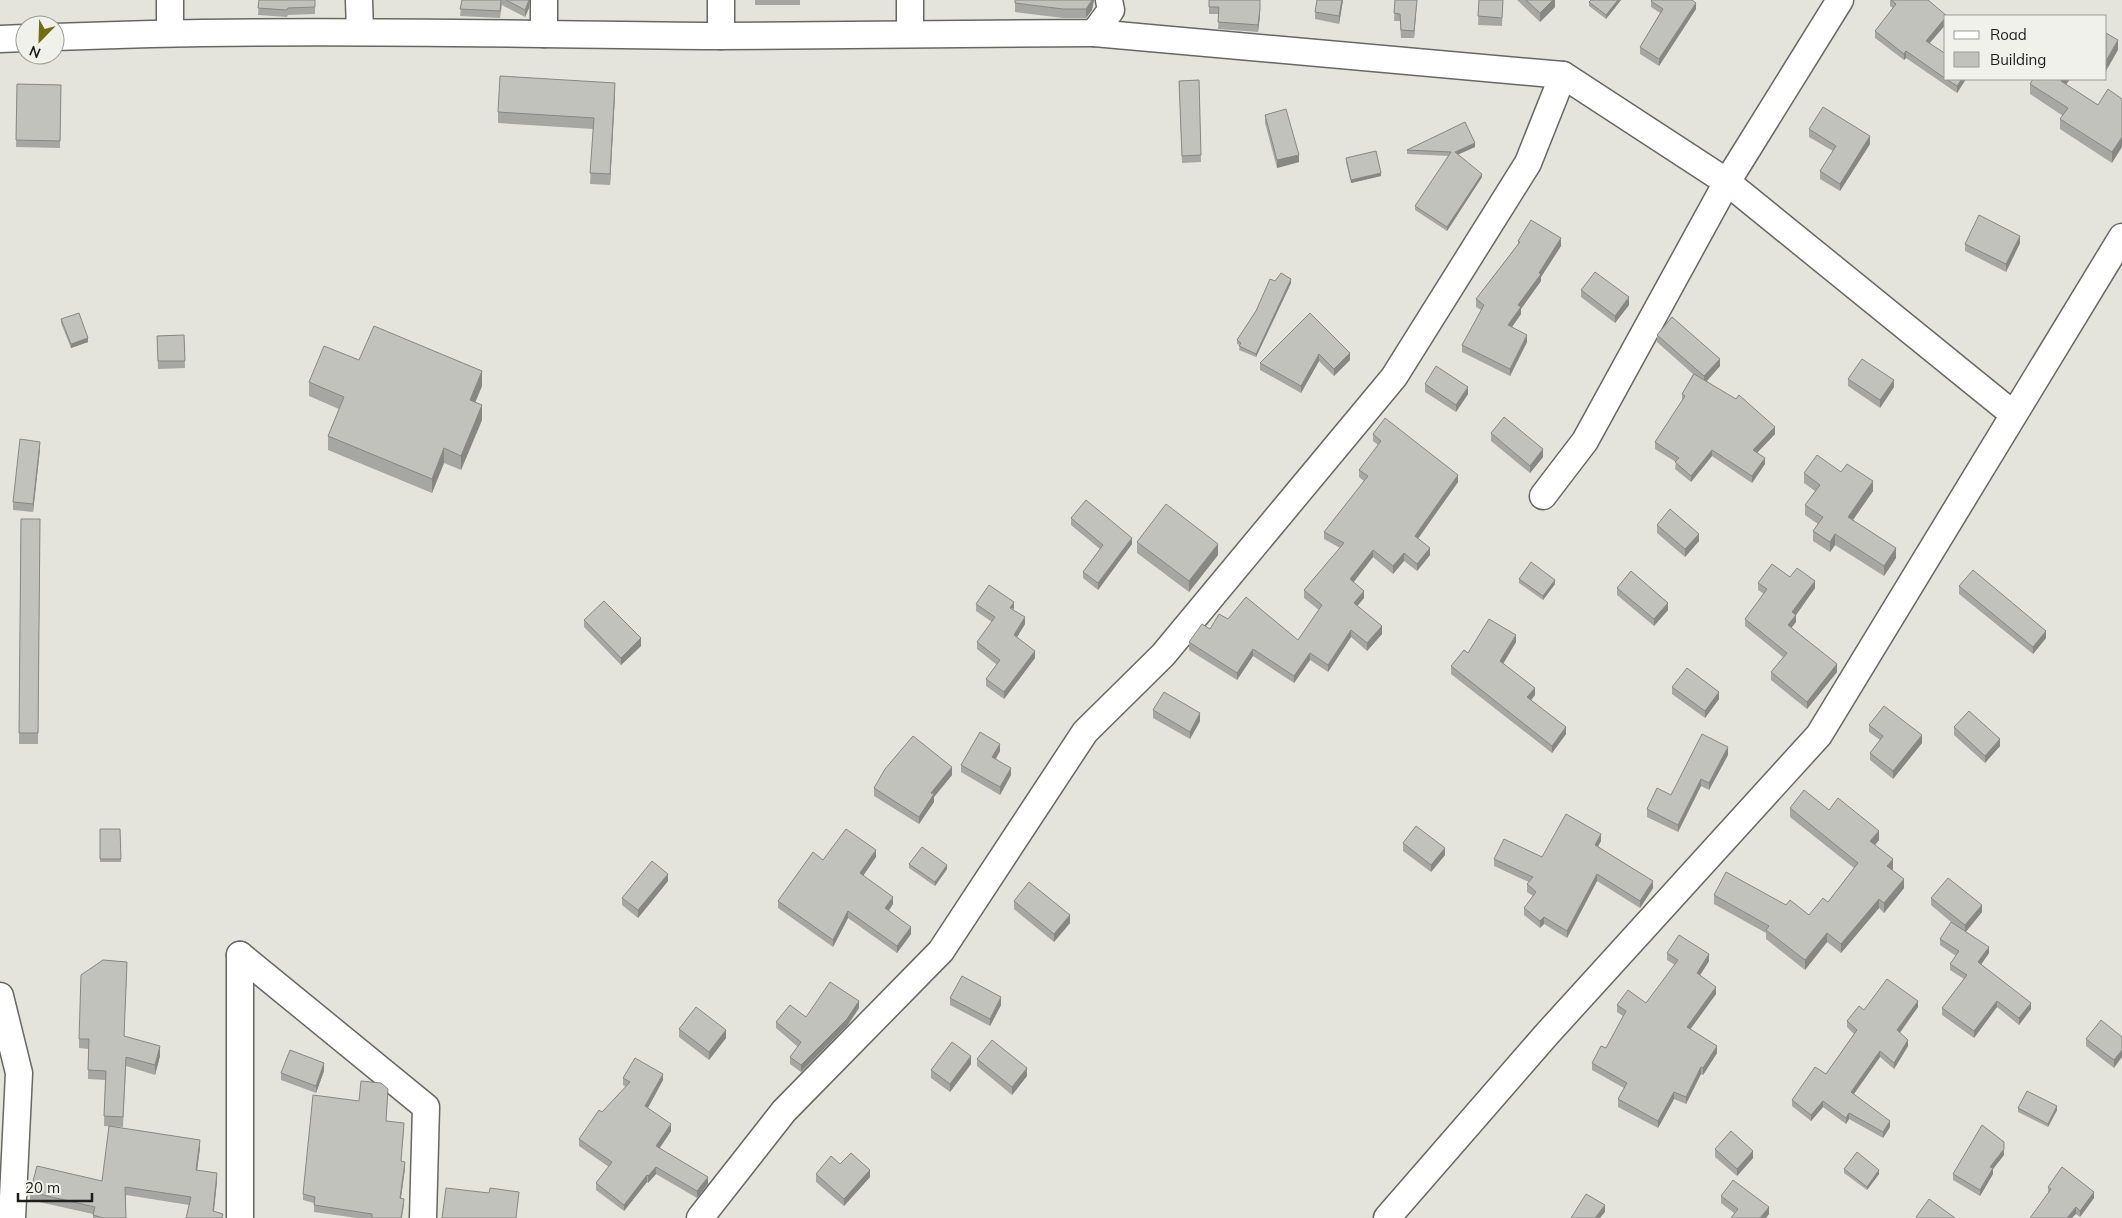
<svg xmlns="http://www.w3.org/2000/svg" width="2122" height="1218" viewBox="0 0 2122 1218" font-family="Mulish,sans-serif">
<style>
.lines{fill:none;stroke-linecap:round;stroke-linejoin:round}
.minor-casing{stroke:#676862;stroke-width:29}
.minor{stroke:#fff;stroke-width:26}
.wall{fill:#a6a7a2}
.shaded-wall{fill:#878884}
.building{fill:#c1c2bc;stroke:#878884}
</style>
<rect width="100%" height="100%" fill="#e4e4dd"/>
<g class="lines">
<g class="minor-casing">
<g id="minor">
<polyline points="170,0 170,32"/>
<polyline points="359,0 360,32"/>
<polyline points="544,0 544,34"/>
<polyline points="910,33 910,0"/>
<polyline points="1094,33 1563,75 1727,182 1840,0"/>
<polyline points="721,36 721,0"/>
<path d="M55,37C276,28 497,34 718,36C843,36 969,33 1094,33L1111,10L1109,0"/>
<polyline points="0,39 25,38"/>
<polyline points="1543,496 1585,441 1727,182 2013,414"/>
<polyline points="240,955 426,1107 423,1218"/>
<polyline points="240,955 240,1218"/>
<polyline points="0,996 19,1073 12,1218"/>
<polyline points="700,1218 784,1111 941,951 1085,732 1163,655 1394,377 1528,163 1563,75"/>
<polyline points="1387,1218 1547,1034 1819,735 2122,237"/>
</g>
</g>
<use href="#minor" class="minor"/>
</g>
<g class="wall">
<polygon points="259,0 315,0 315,14 288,15 287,17 258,15"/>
<polygon points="462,0 530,0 529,8 525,17 502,5 500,18 460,16"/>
<rect x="755" y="0" width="45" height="5"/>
<polygon points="1015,0 1094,0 1092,10 1086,18 1063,18 1015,12"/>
<polygon points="1209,0 1260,0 1260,16 1258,32 1218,29 1219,14 1209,14"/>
<polygon points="1343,0 1339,24 1315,19 1315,12"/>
<polygon points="1395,0 1417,0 1414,38 1401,38 1400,21 1394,21"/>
<polygon points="1479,0 1503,0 1502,26 1478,25"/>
<polygon points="1517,0 1555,0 1555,7 1540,22"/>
<polygon points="1621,0 1606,19 1589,6 1589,2"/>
<polygon points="1890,0 1928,0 1946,16 1946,24 1930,43 1966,79 1957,93 1906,58 1904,60 1875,38 1875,31 1893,8 1890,6"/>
<polygon points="1651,1 1696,9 1659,66 1640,54 1640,47 1660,13 1651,7"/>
<polygon points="2070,79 2066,84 2098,105 2122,99 2112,163 2060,129 2060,119 2063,116 2030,94 2030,84"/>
<polygon points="1199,80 1201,162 1182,163 1179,81"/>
<polygon points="17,84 61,85 60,148 16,147"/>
<polygon points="615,94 610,185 590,184 593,129 498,123 498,112"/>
<polygon points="1265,115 1299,162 1277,168 1265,123"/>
<polygon points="1809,129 1870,144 1840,191 1820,179 1820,171 1833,151 1809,137"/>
<polygon points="1475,147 1458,154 1482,177 1447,231 1415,210 1415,206 1449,156 1407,154 1407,150"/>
<polygon points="1346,158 1381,176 1351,183 1346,162"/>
<polygon points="1518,241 1561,246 1541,277 1541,281 1521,309 1521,314 1511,327 1527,342 1510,376 1462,352 1462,345 1481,310 1476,307 1476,299 1518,244"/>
<polygon points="2020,243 2006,272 1965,251 1965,244"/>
<polygon points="1275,281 1291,283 1256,357 1239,350 1240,345 1237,344 1237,340"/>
<polygon points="1581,290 1629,305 1615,323 1581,297"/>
<polygon points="1310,313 1350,360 1334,376 1319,361 1301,393 1260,370 1260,363"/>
<polygon points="61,319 88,342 71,348 61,323"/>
<polygon points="184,335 185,368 158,369 157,336"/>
<polygon points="1657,335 1720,366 1707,381 1775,434 1757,453 1765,464 1752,483 1712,456 1691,482 1675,469 1676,462 1655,449 1655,442 1682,401 1682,394 1693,374 1657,342"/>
<polygon points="359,360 482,386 475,402 482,420 461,470 444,463 432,493 328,450 328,436 339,409 309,396 309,382"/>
<polygon points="1848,379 1894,387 1880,408 1848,386"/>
<polygon points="1425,384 1468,394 1456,412 1425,392"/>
<polygon points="1491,433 1543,457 1530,473 1491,441"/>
<polygon points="1373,434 1458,482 1418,538 1430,555 1417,571 1404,561 1393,574 1373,557 1353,582 1364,598 1357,606 1382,634 1367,651 1351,637 1328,672 1310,660 1294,683 1253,656 1237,680 1189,650 1189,642 1228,619 1298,640 1319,610 1304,598 1304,590 1340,548 1324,539 1324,532 1364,481 1359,477 1359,470 1378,445 1373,441"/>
<polygon points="40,449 33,512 13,510 13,502"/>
<polygon points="1841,472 1873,491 1853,520 1896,558 1884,576 1835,545 1830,552 1813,541 1813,531 1818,524 1805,515 1805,505 1815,491 1804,483 1804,473"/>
<polygon points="1071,518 1132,544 1098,590 1083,578 1083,572 1100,549 1071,525"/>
<polygon points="21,519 40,519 38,744 19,744"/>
<polygon points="1657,525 1699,541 1685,557 1657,533"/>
<polygon points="1137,542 1218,555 1189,592 1137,553"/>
<polygon points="1790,577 1815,588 1796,615 1796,622 1791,628 1837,672 1807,709 1771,680 1771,672 1783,657 1745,626 1745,619 1764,594 1758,590 1758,583"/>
<polygon points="1519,579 1555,584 1543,600 1519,583"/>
<polygon points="1959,586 2046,638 2033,654 1959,594"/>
<polygon points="1617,588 1668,610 1654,626 1617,595"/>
<polygon points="976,604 1014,610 1025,624 1017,637 1035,658 1004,699 986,686 986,679 997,665 977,649 977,642 992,622 976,611"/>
<polygon points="584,620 641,646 621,665 584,627"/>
<polygon points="1516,642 1503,664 1535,695 1531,700 1566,734 1552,753 1451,674 1451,666 1468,653"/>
<polygon points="1672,687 1719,699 1705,718 1672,694"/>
<polygon points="1153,710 1200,721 1190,739 1153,718"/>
<polygon points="1869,725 1922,743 1893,779 1870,760 1870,753 1880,740 1869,732"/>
<polygon points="1954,727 2000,746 1985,763 1954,735"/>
<polygon points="1000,751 996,759 1011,775 1000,795 961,772 961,765"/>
<polygon points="1728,755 1709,790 1701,786 1678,832 1647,817 1647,809 1671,795"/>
<polygon points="952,775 934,797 934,802 919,824 874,796 874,788"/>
<polygon points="1790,808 1829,810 1879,840 1875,845 1893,869 1892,869 1904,888 1884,913 1879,908 1841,953 1827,942 1805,970 1766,939 1766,933 1714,904 1714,895 1786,905 1809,915 1828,902 1854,868 1790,817"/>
<polygon points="100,829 120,829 121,862 100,862"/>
<polygon points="1601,841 1598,846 1653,888 1640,908 1597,881 1567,938 1544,924 1540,928 1524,915 1524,908 1533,896 1527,892 1527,884 1529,882 1494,866 1494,859 1542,857"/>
<polygon points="1403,843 1445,855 1431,872 1403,851"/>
<polygon points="876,857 863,876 893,904 889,911 911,934 897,953 848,918 833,947 778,908 778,901 823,860"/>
<polygon points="909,864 947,869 935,886 909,868"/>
<polygon points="668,881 638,918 622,905 622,898"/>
<polygon points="1931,898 1982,912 1965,932 1989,953 1981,964 2031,1009 2019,1025 1997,1007 1974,1038 1942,1015 1942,1008 1964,979 1950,970 1950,964 1956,956 1940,945 1940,939 1957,927 1931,905"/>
<polygon points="1014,901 1070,923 1054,942 1014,909"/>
<polygon points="1667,953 1709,961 1700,975 1716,994 1690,1029 1717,1053 1703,1075 1701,1074 1686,1104 1674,1099 1658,1128 1618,1107 1618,1099 1624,1088 1592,1070 1592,1063 1606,1048 1623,1016 1617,1012 1617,1005 1646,1003 1675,965 1667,960"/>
<polygon points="127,971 124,1036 160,1056 155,1075 126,1066 123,1127 104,1126 105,1080 88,1079 88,1049 79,1048 79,1039"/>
<polygon points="950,998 1001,1005 990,1026 950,1005"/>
<polygon points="1918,1007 1900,1033 1908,1046 1894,1069 1880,1057 1854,1094 1890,1127 1883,1138 1849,1119 1846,1124 1823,1107 1811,1121 1792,1106 1792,1100 1826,1074 1854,1034 1847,1027 1847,1021 1864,1010"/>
<polygon points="859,1008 847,1026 801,1072 790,1064 790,1057 798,1047 776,1028 776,1022 806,1017"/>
<polygon points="679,1029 726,1038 709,1060 679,1037"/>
<polygon points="2122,1037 2114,1068 2086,1046 2086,1039"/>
<polygon points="977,1059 1027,1076 1012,1095 977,1066"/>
<polygon points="971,1064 950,1092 931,1078 931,1070"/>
<polygon points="324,1071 316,1093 281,1080 281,1073"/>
<polygon points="623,1078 663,1080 648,1108 671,1131 660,1148 708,1184 697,1198 656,1174 648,1183 647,1182 624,1211 596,1190 596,1183 609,1167 579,1146 579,1139 602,1112 626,1087 623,1085"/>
<polygon points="388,1095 386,1121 404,1129 401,1161 405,1168 401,1198 404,1205 402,1218 357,1218 314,1212 314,1203 303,1200 303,1194 359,1101"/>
<polygon points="2018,1108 2057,1110 2048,1127 2018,1112"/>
<polygon points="200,1148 197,1170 217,1181 214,1211 223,1218 189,1205 126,1195 126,1218 93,1218 93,1214 30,1200 30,1192 102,1181"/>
<polygon points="1715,1149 1753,1158 1737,1176 1715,1157"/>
<polygon points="2004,1155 1993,1169 1993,1174 1980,1196 1953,1180 1953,1174"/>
<polygon points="840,1164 870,1177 844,1206 816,1182 816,1174"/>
<polygon points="1844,1169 1879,1174 1867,1190 1844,1173"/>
<polygon points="2048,1187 2094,1198 2080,1217 2048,1193"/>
<polygon points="1721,1196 1769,1214 1766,1218 1731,1218 1734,1213 1721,1203"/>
</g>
<g class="shaded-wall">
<polygon points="529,0 530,0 529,8 525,17 525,10"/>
<polygon points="1092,0 1094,0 1092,10 1086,18 1086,9"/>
<polygon points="1260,0 1260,16 1258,32 1258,25"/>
<polygon points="1342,0 1343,0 1339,24 1339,16"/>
<polygon points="1417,0 1414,38 1414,31"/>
<polygon points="1553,0 1555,0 1555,7 1540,22 1540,13"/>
<polygon points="1618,0 1621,0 1606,19 1606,15"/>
<polygon points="1696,3 1696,9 1659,66 1659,59"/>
<polygon points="1946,17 1946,24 1926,47 1926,41"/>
<polygon points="2118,40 2118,50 2106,71 2106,61"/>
<polygon points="1906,51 1906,58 1904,60 1904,54"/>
<polygon points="1962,79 1966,79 1957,93 1957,86"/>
<polygon points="2063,79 2070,79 2061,92 2061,81"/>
<polygon points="615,83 615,94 610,185 610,174"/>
<polygon points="1870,136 1870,144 1840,191 1840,184"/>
<polygon points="2122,137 2122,147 2112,163 2112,152"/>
<polygon points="1475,143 1475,147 1455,156 1455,152"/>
<polygon points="1299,155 1299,162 1277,168 1277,160"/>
<polygon points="1381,173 1381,176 1351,183 1351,180"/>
<polygon points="1482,174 1482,177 1447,231 1447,227"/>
<polygon points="2020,236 2020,243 2006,272 2006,264"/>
<polygon points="1561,238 1561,246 1541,277 1541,281 1521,309 1521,314 1508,333 1508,325 1518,305"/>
<polygon points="1291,279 1291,283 1256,357 1256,354"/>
<polygon points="1629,297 1629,305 1615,323 1615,316"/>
<polygon points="1527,335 1527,342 1510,376 1510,369"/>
<polygon points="88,338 88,342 71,348 71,344"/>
<polygon points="1350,353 1350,360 1334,376 1334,369"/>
<polygon points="1319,354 1319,361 1301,393 1301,386"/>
<polygon points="1720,359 1720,366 1704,384 1704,376"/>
<polygon points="482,371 482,386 470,415 470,400"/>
<polygon points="1894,380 1894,387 1880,408 1880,400"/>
<polygon points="1468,387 1468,394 1456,412 1456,405"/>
<polygon points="482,405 482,420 461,470 461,456"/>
<polygon points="1775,427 1775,434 1753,457 1753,450"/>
<polygon points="40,442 40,449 33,512 33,504"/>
<polygon points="444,448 444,463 432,493 432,479"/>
<polygon points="1543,449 1543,457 1530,473 1530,466"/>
<polygon points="1712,450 1712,456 1691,482 1691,476"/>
<polygon points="1765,458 1765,464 1752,483 1752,476"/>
<polygon points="1458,475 1458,482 1415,543 1415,536"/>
<polygon points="1873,481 1873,491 1848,527 1848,517"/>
<polygon points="1699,534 1699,541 1685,557 1685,549"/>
<polygon points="1835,534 1835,545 1830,552 1830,542"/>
<polygon points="1132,538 1132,544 1098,590 1098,583"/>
<polygon points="1218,544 1218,555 1189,592 1189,581"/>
<polygon points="1430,548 1430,555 1417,571 1417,564"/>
<polygon points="1896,548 1896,558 1884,576 1884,566"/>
<polygon points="1373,550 1373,557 1350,587 1350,579"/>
<polygon points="1404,553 1404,561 1393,574 1393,566"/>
<polygon points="1555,580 1555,584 1543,600 1543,596"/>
<polygon points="1815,581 1815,588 1796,615 1796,622 1788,632 1788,625 1792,612"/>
<polygon points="1364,591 1364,598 1354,610 1354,603"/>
<polygon points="1014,602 1014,609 1010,608"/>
<polygon points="1668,603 1668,610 1654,626 1654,619"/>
<polygon points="1025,617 1025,624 1014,642 1014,635"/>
<polygon points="1382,626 1382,634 1367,651 1367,643"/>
<polygon points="1351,630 1351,637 1328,672 1328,665"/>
<polygon points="2046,631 2046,638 2033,654 2033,647"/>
<polygon points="1516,635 1516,642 1500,669 1500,661"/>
<polygon points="641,638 641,646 621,665 621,658"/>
<polygon points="1253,649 1253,656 1237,680 1237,673"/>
<polygon points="1035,651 1035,658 1004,699 1004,692"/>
<polygon points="1310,653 1310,660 1294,683 1294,676"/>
<polygon points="1837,664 1837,672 1807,709 1807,702"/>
<polygon points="1535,688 1535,695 1527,705 1527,697"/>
<polygon points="1719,692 1719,699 1705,718 1705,711"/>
<polygon points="1200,713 1200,721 1190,739 1190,732"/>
<polygon points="1566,727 1566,734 1552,753 1552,746"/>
<polygon points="1922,735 1922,743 1893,779 1893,771"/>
<polygon points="2000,739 2000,746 1985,763 1985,756"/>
<polygon points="1000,744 1000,751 992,765 992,757"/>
<polygon points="1728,747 1728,755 1709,790 1709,783"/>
<polygon points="952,767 952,775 934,797 934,802 919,824 919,817 931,793"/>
<polygon points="1011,768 1011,775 1000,795 1000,787"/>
<polygon points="1701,779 1701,786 1678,832 1678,825"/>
<polygon points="1879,831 1879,840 1870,851 1870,841"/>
<polygon points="1601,834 1601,841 1595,852 1595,845"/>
<polygon points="1445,848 1445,855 1431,872 1431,865"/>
<polygon points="876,850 876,857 860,880 860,873"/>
<polygon points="1893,859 1893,869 1887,875 1887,866"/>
<polygon points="947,865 947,869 935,886 935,882"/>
<polygon points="668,874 668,881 638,918 638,910"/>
<polygon points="1597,874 1597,881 1567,938 1567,931"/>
<polygon points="1904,879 1904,888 1884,913 1884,903"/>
<polygon points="1653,881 1653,888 1640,908 1640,901"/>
<polygon points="893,897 893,904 885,915 885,908"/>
<polygon points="1879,899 1879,908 1841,953 1841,944"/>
<polygon points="1982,905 1982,912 1965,933 1965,925"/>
<polygon points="848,911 848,918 833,947 833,940"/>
<polygon points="1070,915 1070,923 1054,942 1054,934"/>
<polygon points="1544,917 1544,924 1540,928 1540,921"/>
<polygon points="911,927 911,934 897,953 897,946"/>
<polygon points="1827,933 1827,942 1805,970 1805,960"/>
<polygon points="1989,947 1989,953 1978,969 1978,962"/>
<polygon points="1709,954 1709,961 1697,980 1697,973"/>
<polygon points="1716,987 1716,994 1687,1034 1687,1027"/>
<polygon points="1001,997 1001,1005 990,1026 990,1019"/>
<polygon points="859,1001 859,1008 847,1026 801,1072 801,1065"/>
<polygon points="1918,1001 1918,1007 1897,1036 1897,1030"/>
<polygon points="1997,1001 1997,1007 1974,1038 1974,1031"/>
<polygon points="2031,1003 2031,1009 2019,1025 2019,1018"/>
<polygon points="726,1030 726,1038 709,1060 709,1052"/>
<polygon points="1908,1040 1908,1046 1894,1069 1894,1063"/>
<polygon points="160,1046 160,1056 155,1075 155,1065"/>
<polygon points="1717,1046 1717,1053 1703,1075 1703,1068"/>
<polygon points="2122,1050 2122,1057 2114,1068 2114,1060"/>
<polygon points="1880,1051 1880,1057 1851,1098 1851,1092"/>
<polygon points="971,1056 971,1064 950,1092 950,1084"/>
<polygon points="324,1063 324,1071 316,1093 316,1086"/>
<polygon points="1701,1067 1701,1074 1686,1104 1686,1097"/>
<polygon points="1027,1068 1027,1076 1012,1095 1012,1087"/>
<polygon points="663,1074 663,1080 645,1113 645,1106"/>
<polygon points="1674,1092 1674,1099 1658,1128 1658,1121"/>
<polygon points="1823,1101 1823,1107 1811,1121 1811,1115"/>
<polygon points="2057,1106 2057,1110 2048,1127 2048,1124"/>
<polygon points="1849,1113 1849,1119 1846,1124 1846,1118"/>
<polygon points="1890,1121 1890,1127 1883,1138 1883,1132"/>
<polygon points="671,1124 671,1131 656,1153 656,1146"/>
<polygon points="200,1140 200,1148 196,1178 196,1170"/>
<polygon points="2004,1149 2004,1155 1993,1169 1993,1174 1980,1196 1980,1190 1990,1167"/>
<polygon points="1753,1151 1753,1158 1737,1176 1737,1169"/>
<polygon points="405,1162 405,1168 400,1205 400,1198"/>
<polygon points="656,1167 656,1174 648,1183 648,1176"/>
<polygon points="870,1170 870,1177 844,1206 844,1199"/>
<polygon points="1879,1170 1879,1174 1867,1190 1867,1187"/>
<polygon points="217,1173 217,1181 213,1218 213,1211"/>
<polygon points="647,1175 647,1182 624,1211 624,1205"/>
<polygon points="708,1177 708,1184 697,1198 697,1191"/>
<polygon points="2094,1192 2094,1198 2080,1217 2080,1211"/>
<polygon points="1605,1205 1605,1212 1600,1218 1595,1218"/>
<polygon points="1769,1207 1769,1214 1766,1218 1760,1218"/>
<polygon points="2076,1207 2076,1214 2072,1218 2067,1218"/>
</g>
<g class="building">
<polygon points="259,0 315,0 315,7 288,8 287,10 258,8"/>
<polygon points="462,0 501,0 500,11 460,9"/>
<polygon points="506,0 529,0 525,10"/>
<polygon points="1015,0 1092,0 1086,9 1063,9 1015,3"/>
<polygon points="1209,0 1260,0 1260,9 1258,25 1218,22 1219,7 1209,7"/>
<polygon points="1317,0 1342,0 1339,16 1315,12"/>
<polygon points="1395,0 1417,0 1414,31 1401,30 1400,14 1394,13"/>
<polygon points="1479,0 1503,0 1502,18 1478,16"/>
<polygon points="1526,0 1553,0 1540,13"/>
<polygon points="1591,0 1618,0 1606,15 1589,2"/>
<polygon points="1652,0 1692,0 1696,3 1659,59 1640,47 1663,9 1651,1"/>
<polygon points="1891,0 1928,0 1947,16 1946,16 1946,17 1926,41 1946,54 1946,79 1906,51 1904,54 1875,31 1896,4"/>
<polygon points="2106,33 2118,40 2106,61"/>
<polygon points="500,76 615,83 610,174 590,173 594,118 498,112"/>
<polygon points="1946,79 1962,79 1957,86"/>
<polygon points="2033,79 2063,79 2061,81 2098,105 2108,89 2122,99 2122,137 2112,152 2060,119 2068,108 2030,84"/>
<polygon points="1199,80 1201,155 1182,156 1179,81"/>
<polygon points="17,84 61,85 60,141 16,140"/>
<polygon points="1823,107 1870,136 1840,184 1820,171 1836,146 1809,129"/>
<polygon points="1286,109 1299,155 1277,160 1265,115"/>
<polygon points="1465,122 1475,143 1455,152 1482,174 1447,227 1415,206 1451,152 1407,150"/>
<polygon points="1376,151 1381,173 1351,180 1346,158"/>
<polygon points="1979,215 2020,236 2006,264 1965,244"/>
<polygon points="1531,220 1561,238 1539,273 1541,274 1518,305 1521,307 1508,325 1527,335 1510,369 1462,345 1484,305 1476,299 1520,242 1518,241"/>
<polygon points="1595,272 1629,297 1615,316 1581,290"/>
<polygon points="1281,273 1291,279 1256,354 1239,346 1241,343 1237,340 1256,311 1270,279 1275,281"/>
<polygon points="79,313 88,338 71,344 61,319"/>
<polygon points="1310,313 1350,353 1334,369 1319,354 1301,386 1260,363"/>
<polygon points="1672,317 1720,359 1704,376 1657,335"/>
<polygon points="374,326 482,371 470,400 482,405 461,456 444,448 432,479 328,436 344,397 309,382 324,346 359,360"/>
<polygon points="184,335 185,361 158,361 157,336"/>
<polygon points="1862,359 1894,380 1880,400 1848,379"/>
<polygon points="1436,366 1468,387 1456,405 1425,384"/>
<polygon points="1694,374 1736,399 1739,395 1775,427 1753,450 1765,458 1752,476 1712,450 1691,476 1675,462 1679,458 1655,442 1685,396 1682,394"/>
<polygon points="1504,417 1543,449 1530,466 1491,433"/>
<polygon points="1385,418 1458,475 1415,536 1430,548 1417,564 1404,553 1393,566 1373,550 1350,579 1364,591 1354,603 1382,626 1367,643 1351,630 1328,665 1310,653 1294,676 1253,649 1237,673 1189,642 1202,624 1210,629 1219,614 1228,619 1246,597 1298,640 1322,605 1304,590 1344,543 1324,532 1368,476 1359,470 1381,441 1373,434"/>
<polygon points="20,439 40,442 33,504 13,502"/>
<polygon points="1817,455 1841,472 1847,464 1873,481 1848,517 1896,548 1884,566 1835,534 1830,542 1813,531 1823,517 1805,505 1820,485 1804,473"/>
<polygon points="1086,500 1132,538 1098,583 1083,572 1103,545 1071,518"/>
<polygon points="1166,504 1218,544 1189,581 1137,542"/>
<polygon points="1670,509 1699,534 1685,549 1657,525"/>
<polygon points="21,519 40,519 38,733 19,733"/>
<polygon points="1531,562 1555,580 1543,596 1519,579"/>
<polygon points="1772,564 1790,577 1797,568 1815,581 1792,612 1796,615 1788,625 1837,664 1807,702 1771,672 1787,653 1745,619 1767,589 1758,583"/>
<polygon points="1973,570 2046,631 2033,647 1959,586"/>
<polygon points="1631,571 1668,603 1654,619 1617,588"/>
<polygon points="989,585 1014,602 1010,608 1025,617 1014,635 1035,651 1004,692 986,679 1000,660 977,642 995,617 976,604"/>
<polygon points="604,601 641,638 621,658 584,620"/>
<polygon points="1489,619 1516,635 1500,661 1535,688 1527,697 1566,727 1552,746 1451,666 1464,650 1468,653"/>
<polygon points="1687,668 1719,692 1705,711 1672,687"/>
<polygon points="1164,692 1200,713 1190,732 1153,710"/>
<polygon points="1884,706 1922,735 1893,771 1870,753 1883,736 1869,725"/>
<polygon points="1969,711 2000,739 1985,756 1954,727"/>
<polygon points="980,732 1000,744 992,757 1011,768 1000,787 961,765"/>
<polygon points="1702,734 1728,747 1709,783 1701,779 1678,825 1647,809 1657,788 1671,795"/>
<polygon points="913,736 952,767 931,793 934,794 919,817 874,788 885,769"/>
<polygon points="1804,790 1829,810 1838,798 1879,831 1870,841 1893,859 1887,866 1904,879 1884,903 1879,899 1841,944 1827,933 1805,960 1766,930 1769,926 1714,895 1726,872 1786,905 1790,900 1809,915 1823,898 1828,902 1858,863 1790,808"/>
<polygon points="1566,814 1601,834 1595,845 1653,881 1640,901 1597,874 1567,931 1544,917 1540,921 1524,908 1536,892 1527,884 1533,877 1494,859 1504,839 1542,857"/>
<polygon points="1416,826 1445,848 1431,865 1403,843"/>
<polygon points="100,829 120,829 121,859 100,859"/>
<polygon points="846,829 876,850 860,873 893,897 885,908 911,927 897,946 848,911 833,940 778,901 813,852 823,860"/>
<polygon points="922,847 947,865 935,882 909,864"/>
<polygon points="652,861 668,874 638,910 622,898"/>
<polygon points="1948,878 1982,905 1965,925 1931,898"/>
<polygon points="1029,882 1070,915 1054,934 1014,901"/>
<polygon points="1951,922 1989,947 1978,962 2031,1003 2019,1018 1997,1001 1974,1031 1942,1008 1967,975 1950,964 1959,951 1940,939"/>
<polygon points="1679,935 1709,954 1697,973 1716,987 1687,1027 1717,1046 1703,1068 1701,1067 1686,1097 1674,1092 1658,1121 1618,1099 1627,1083 1592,1063 1601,1046 1606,1048 1626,1011 1617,1005 1628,990 1646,1003 1678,960 1667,953"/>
<polygon points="103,960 127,962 124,1036 160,1046 155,1065 126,1057 123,1117 104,1116 106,1071 88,1070 89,1039 79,1039 81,975"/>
<polygon points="962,976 1001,997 990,1019 950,998"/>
<polygon points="1887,979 1918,1001 1897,1030 1908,1040 1894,1063 1880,1051 1851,1092 1890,1121 1883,1132 1849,1113 1846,1118 1823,1101 1811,1115 1792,1100 1815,1067 1826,1074 1857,1030 1847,1021 1859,1006 1864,1010"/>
<polygon points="830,982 859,1001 847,1019 801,1065 790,1057 801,1042 776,1022 790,1005 806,1017"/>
<polygon points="696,1007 726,1030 709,1052 679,1029"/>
<polygon points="2101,1020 2122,1037 2122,1050 2114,1060 2086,1039"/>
<polygon points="992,1040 1027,1068 1012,1087 977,1059"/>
<polygon points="952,1042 971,1056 950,1084 931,1070"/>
<polygon points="290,1050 324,1063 316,1086 281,1073"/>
<polygon points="635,1058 663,1074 645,1106 671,1124 656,1146 708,1177 697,1191 656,1167 648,1176 647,1175 624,1205 596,1183 612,1162 579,1139 599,1110 602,1112 630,1082 623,1078"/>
<polygon points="361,1081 381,1083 388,1089 386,1121 404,1123 401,1161 405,1162 400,1198 404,1199 401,1218 372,1218 372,1214 314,1205 315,1197 303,1194 313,1095 359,1101"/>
<polygon points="2027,1091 2057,1106 2048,1124 2018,1108"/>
<polygon points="1982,1125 2004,1142 2004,1149 1990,1167 1993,1168 1980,1190 1953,1174"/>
<polygon points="109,1126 200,1140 196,1170 217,1173 213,1211 223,1214 222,1218 186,1218 191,1197 125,1187 126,1218 103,1218 93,1215 95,1207 30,1192 37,1166 102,1181"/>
<polygon points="1731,1131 1753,1151 1737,1169 1715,1149"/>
<polygon points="1857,1152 1879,1170 1867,1187 1844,1169"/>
<polygon points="851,1153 870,1170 844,1199 816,1174 831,1156 840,1164"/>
<polygon points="2062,1167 2094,1192 2080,1211 2076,1207 2067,1218 2030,1218 2051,1189 2048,1187"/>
<polygon points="1733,1180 1769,1207 1760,1218 1731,1218 1738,1209 1721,1196"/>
<polygon points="446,1188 489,1193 490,1188 519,1192 516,1218 442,1218"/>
<polygon points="1586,1194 1605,1205 1595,1218 1571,1218"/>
<polygon points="1929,1199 1955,1218 1918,1218 1916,1217"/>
</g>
<rect x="1944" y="15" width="162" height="65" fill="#f1f1eb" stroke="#9c9c98"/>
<rect x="1954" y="31" width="25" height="8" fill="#ffffff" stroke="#9c9c98"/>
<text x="1990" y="40" font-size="15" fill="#1d1d1b">Road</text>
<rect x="1954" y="52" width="25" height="15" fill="#c1c2bc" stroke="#9c9c98"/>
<text x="1990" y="65" font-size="15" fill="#1d1d1b">Building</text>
<g transform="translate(40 40) rotate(203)"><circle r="24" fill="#f1f1eb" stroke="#9c9c98"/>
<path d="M0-4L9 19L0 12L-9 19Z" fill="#706e0f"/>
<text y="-8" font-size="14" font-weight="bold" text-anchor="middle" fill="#1d1d1b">N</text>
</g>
<path d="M18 1193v8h74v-8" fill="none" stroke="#1d1d1b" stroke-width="2.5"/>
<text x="25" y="1193" font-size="15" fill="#1d1d1b" stroke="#f1f1eb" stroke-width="4" paint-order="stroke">20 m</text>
</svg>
